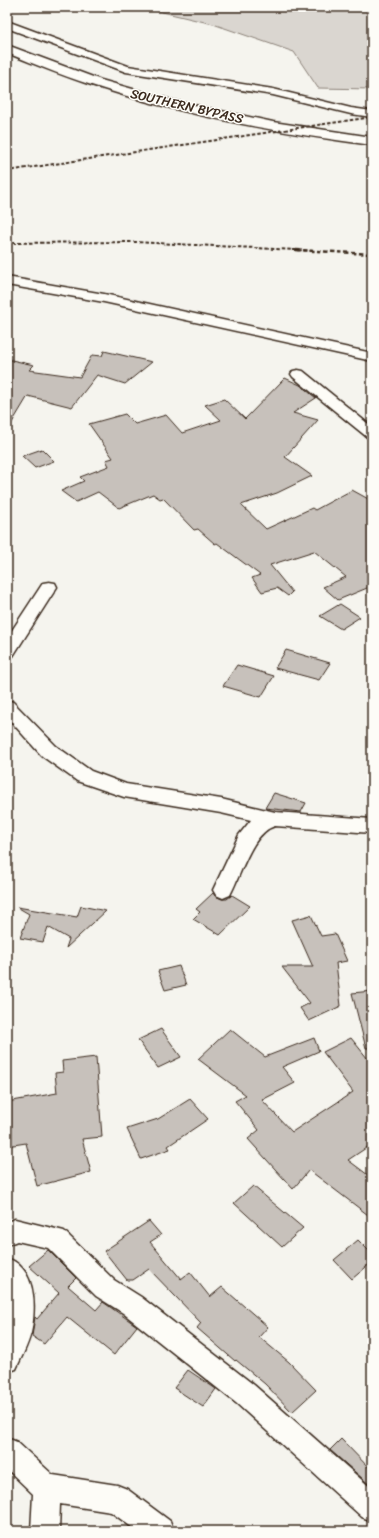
<svg xmlns="http://www.w3.org/2000/svg" width="379" height="1538" viewBox="0 0 379 1538" font-family="Sriracha,sans-serif">
<style>
.green{fill:#dad6d0;stroke:#8a8077}
.building{fill:#c7c1bb;stroke:#3b2a1e}
.lines{fill:none;stroke-linecap:round;stroke-linejoin:round}
.minor-casing{stroke:#3b2a1e;stroke-width:3}
.highway-casing{stroke:#3b2a1e;stroke-width:3}
.minor{fill:#fdfcf7;fill-rule:evenodd}
.highway{fill:#fdfcf7;fill-rule:evenodd}
.rail-far1{stroke:#3b2a1e;stroke-width:2;stroke-dasharray:3.5 2;stroke-linecap:butt}
.rail{stroke:#3b2a1e;stroke-width:2.5;stroke-dasharray:4.5 2.5;stroke-linecap:butt}
.labels{text-anchor:middle;dominant-baseline:central;stroke-width:3;stroke-linejoin:round;paint-order:stroke}
.far-street-label{font-size:13px;fill:#3b2a1e;stroke:#fdfcf7}
</style>
<rect width="100%" height="100%" fill="#f5f4ee"/>
<filter id="ink" filterUnits="userSpaceOnUse"><feTurbulence type="fractalNoise" baseFrequency=".025" numOctaves="2"/><feDisplacementMap in="SourceGraphic" scale="8" xChannelSelector="R" yChannelSelector="G"/><feConvolveMatrix kernelMatrix="1 2 1 2 8 2 1 2 1" color-interpolation-filters="sRGB"/></filter>
<g filter="url(#ink)">
<polygon class="green" points="141,7 372,7 372,89 318,88 294,52 213,24"/>
<g class="building">
<polygon points="104,351 152,362 125,384 97,375 72,407 28,396 7,431 7,359 34,365 29,370 80,377 92,355 102,356"/>
<polygon points="285,378 300,385 316,398 293,413 318,420 285,457 312,476 277,493 241,505 266,529 312,508 315,510 352,490 372,501 372,586 338,600 323,587 346,577 314,551 270,565 292,592 288,596 277,588 262,592 252,578 260,575 217,543 215,544 198,529 194,530 163,498 160,499 153,494 119,508 98,492 76,502 61,491 84,481 80,477 109,466 106,460 113,458 89,424 125,414 135,424 166,415 182,433 221,420 205,405 224,399 245,419"/>
<polygon points="42,449 54,461 35,468 22,456"/>
<polygon points="340,604 360,617 341,629 320,616"/>
<polygon points="286,650 330,663 319,680 275,668"/>
<polygon points="237,665 274,676 261,697 223,686"/>
<polygon points="274,793 306,803 301,812 265,808"/>
<polygon points="213,893 215,896 222,899 227,899 232,895 250,906 220,935 193,919 200,912 196,909"/>
<polygon points="81,906 106,911 66,948 69,939 48,927 43,942 20,938 29,914 17,907 77,917"/>
<polygon points="311,915 321,936 335,934 347,961 336,963 341,1006 309,1021 300,1008 310,1003 282,967 313,967 292,920"/>
<polygon points="179,966 186,985 165,990 158,971"/>
<polygon points="372,991 372,1048 366,1048 352,993"/>
<polygon points="161,1029 181,1057 158,1068 138,1040"/>
<polygon points="230,1029 265,1057 314,1038 319,1051 282,1067 295,1083 262,1100 292,1132 353,1092 323,1052 351,1038 372,1064 372,1144 348,1160 372,1178 372,1218 309,1170 293,1189 248,1139 259,1130 235,1101 246,1095 198,1059"/>
<polygon points="96,1057 102,1137 82,1139 91,1172 37,1186 26,1143 7,1146 7,1102 57,1093 55,1073 63,1072 62,1061"/>
<polygon points="190,1099 208,1119 168,1146 170,1149 141,1159 127,1129 158,1119"/>
<polygon points="253,1186 303,1228 282,1247 234,1203"/>
<polygon points="149,1221 161,1235 150,1242 181,1279 190,1272 210,1297 222,1287 268,1327 259,1337 289,1362 316,1390 292,1412 265,1384 236,1360 235,1361 197,1328 201,1323 149,1269 133,1280 127,1280 104,1251"/>
<polygon points="358,1240 372,1254 372,1262 352,1279 334,1260"/>
<polygon points="48,1250 76,1278 68,1286 96,1310 103,1302 137,1326 114,1355 67,1317 44,1344 32,1336 35,1317 37,1319 59,1293 29,1266"/>
<polygon points="188,1370 216,1389 203,1407 174,1388"/>
<polygon points="341,1439 372,1471 372,1487 330,1450"/>
</g>
<g class="lines">
<g class="minor-casing">
<g id="minor">
<polygon points="7,21 128,66 273,89 351,108 372,111 372,117 351,114 273,95 126,72 7,28"/>
<polygon points="7,277 104,294 372,353 372,361 104,302 7,285"/>
<polygon points="298,370 303,371 372,427 372,439 367,437 293,377 291,374 293,371"/>
<polygon points="49,582 55,583 57,587 13,656 7,658 7,638 43,583"/>
<path d="M7,700L13,702L56,746L91,771L126,784L221,799L275,812L372,819V833L275,826C252,832 241,875 230,895L223,898L216,895L213,890L239,835L251,820L221,813L124,797L77,781L42,756L7,717Z"/>
<polygon points="15,1219 64,1231 114,1280 141,1297 254,1385 372,1489 372,1521 362,1517 236,1403 123,1313 96,1296 48,1248 17,1241 7,1245 7,1222"/>
<path d="M7,1258C35,1268 36,1302 32,1328C30,1341 22,1356 16,1369L7,1372Z"/>
<polygon points="7,1438 17,1442 53,1475 117,1485 127,1489 170,1521 174,1531 137,1531 111,1512 60,1504 59,1531 31,1531 33,1494 7,1469"/>
</g>
</g>
<g class="highway-casing">
<path id="highway" d="M7,45L101,80L175,101L273,122L372,137V145C282,133 191,117 104,89C71,79 39,66 7,53Z"/>
</g>
<use href="#minor" class="minor"/>
<use href="#highway" class="highway"/>
<g class="rail-far1">
<polyline points="7,171 372,117"/>
<polyline points="7,243 135,242 315,251"/>
</g>
<polyline class="rail" points="296,250 372,254"/>
</g>
</g>
<g class="labels">
<g class="far-street-label">
<text transform="translate(187 106) rotate(13)">SOUTHERN BYPASS</text>
</g>
</g>
<rect width="379" height="1538" fill="none" stroke="#fdfcf7" stroke-width="24"/>
<rect x="12" y="12" width="355" height="1514" fill="none" stroke="#3b2a1e" stroke-width="1.5" filter="url(#ink)"/>
</svg>
